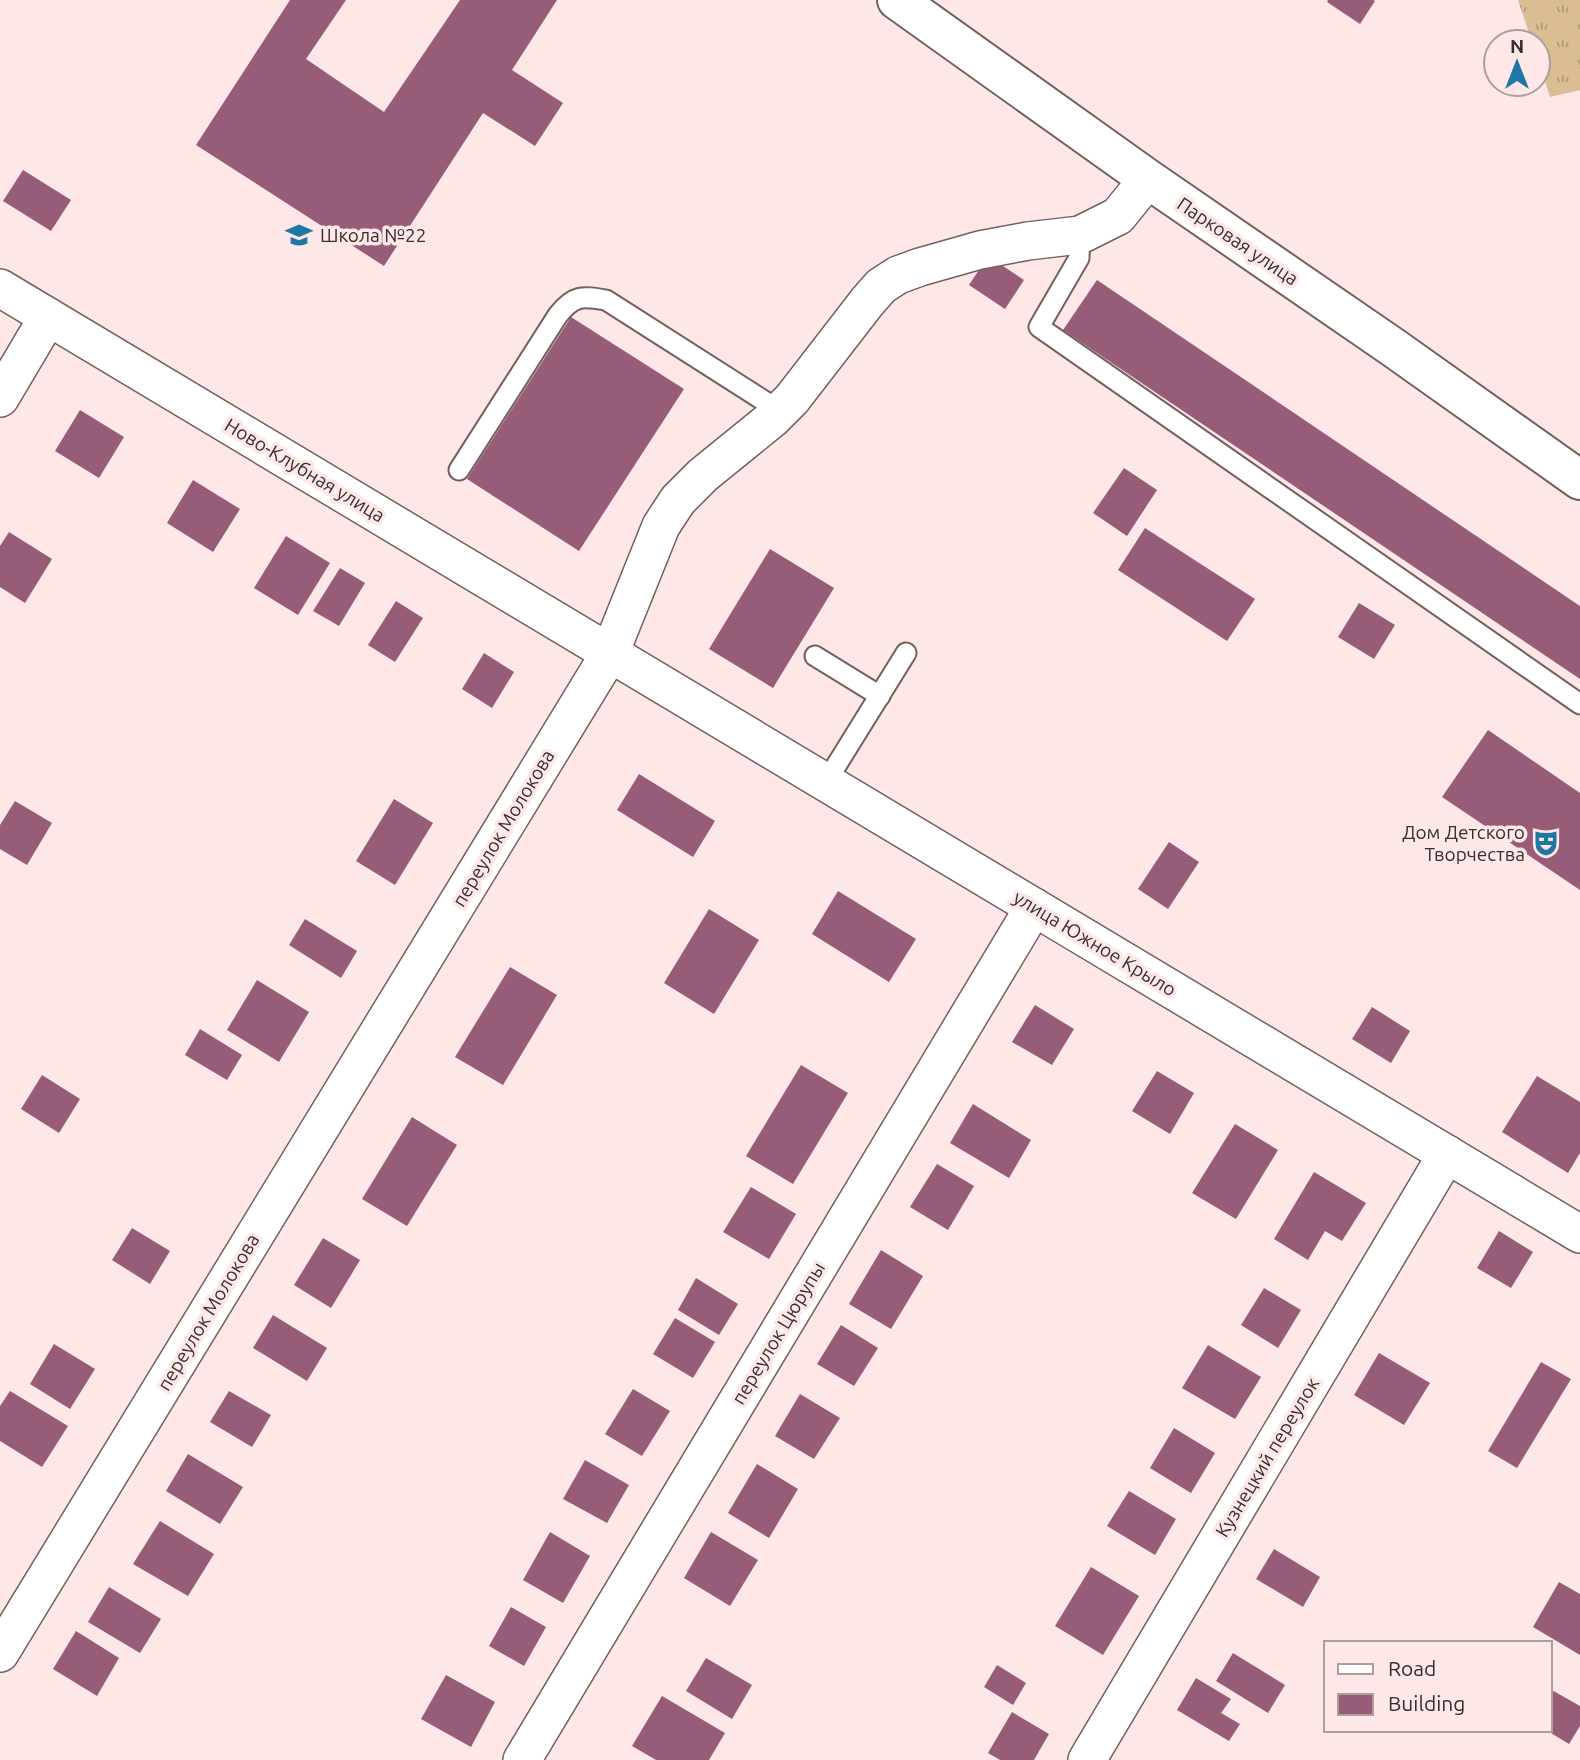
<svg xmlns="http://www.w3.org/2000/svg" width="1580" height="1760" viewBox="0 0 1580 1760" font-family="Ubuntu,sans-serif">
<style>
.grass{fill:url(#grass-tufts)}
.building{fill:#975d78}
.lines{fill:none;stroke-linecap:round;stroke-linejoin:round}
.service-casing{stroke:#73605f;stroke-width:23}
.minor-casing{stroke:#73605f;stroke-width:40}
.primary-casing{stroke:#73605f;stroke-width:42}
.service{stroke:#fff;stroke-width:19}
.minor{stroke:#fff;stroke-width:37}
.primary{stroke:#fff;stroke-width:38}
.labels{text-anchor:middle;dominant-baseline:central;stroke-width:7;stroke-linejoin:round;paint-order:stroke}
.poi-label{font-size:19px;fill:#372f2f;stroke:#fee7e7;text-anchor:start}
.street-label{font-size:19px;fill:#372f2f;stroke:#fee7e7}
</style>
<defs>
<pattern id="grass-tufts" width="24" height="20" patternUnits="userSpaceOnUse" patternTransform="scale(1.75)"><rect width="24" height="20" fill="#dbbd94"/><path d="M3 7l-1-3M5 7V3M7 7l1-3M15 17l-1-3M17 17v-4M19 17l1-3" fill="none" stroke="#b29a79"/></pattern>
</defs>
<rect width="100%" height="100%" fill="#fee7e7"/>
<polygon class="grass" points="1518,0 1580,0 1580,90 1550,97 1538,60 1538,42 1532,42"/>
<g class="building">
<polygon points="290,0 346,0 306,59 384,112 460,0 557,0 512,70 563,103 535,146 483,113 384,266 196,145"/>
<polygon points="1328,0 1373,0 1375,1 1360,24 1327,2"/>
<polygon points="23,170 71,200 51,231 3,201"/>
<polygon points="988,256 1024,280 1005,309 969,285"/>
<polygon points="1097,280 1580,606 1580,679 1063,330"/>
<polygon points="571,317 684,389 579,551 467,479"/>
<polygon points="80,410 124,437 99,478 55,451"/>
<polygon points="1124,468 1157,490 1127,536 1093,513"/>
<polygon points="193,480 240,509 213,552 167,523"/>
<polygon points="1145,528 1255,599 1227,641 1118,570"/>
<polygon points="9,532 52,559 25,603 0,587 0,546"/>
<polygon points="286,536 330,563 298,615 254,588"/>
<polygon points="770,549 834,588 773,688 709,649"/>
<polygon points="340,568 365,583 339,626 313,611"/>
<polygon points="396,601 423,618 395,662 368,645"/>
<polygon points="1359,603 1395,625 1374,659 1338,637"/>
<polygon points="484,653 514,672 492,708 462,689"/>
<polygon points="1488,730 1580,793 1580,890 1442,797"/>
<polygon points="639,774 715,821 693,857 617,810"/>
<polygon points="394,799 433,823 395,885 356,861"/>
<polygon points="15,801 52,823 27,865 0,849 0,825"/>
<polygon points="1169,842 1199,862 1168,909 1138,889"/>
<polygon points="838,891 916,939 889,982 812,934"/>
<polygon points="709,909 759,940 714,1014 664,983"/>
<polygon points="305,919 357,951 341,978 289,945"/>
<polygon points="510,967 557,995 503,1085 455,1057"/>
<polygon points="257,980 309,1012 279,1062 227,1030"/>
<polygon points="1035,1005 1074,1029 1052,1065 1012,1042"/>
<polygon points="1372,1007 1410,1031 1391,1063 1352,1039"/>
<polygon points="200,1029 242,1055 227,1080 185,1055"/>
<polygon points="801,1065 848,1093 793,1184 746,1156"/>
<polygon points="1157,1071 1194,1093 1170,1134 1132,1111"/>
<polygon points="42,1075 80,1099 59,1133 21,1109"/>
<polygon points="1537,1076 1580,1102 1580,1153 1568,1173 1502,1132"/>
<polygon points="973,1104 1031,1140 1009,1178 950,1143"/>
<polygon points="412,1117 457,1145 407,1226 362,1199"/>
<polygon points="1235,1124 1278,1150 1236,1219 1192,1193"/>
<polygon points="937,1164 974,1186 948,1230 910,1207"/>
<polygon points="1314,1172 1366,1203 1342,1241 1325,1231 1308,1260 1274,1239"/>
<polygon points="751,1187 796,1214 769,1259 723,1232"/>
<polygon points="132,1228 170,1251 150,1284 112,1260"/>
<polygon points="1499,1231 1533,1252 1511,1288 1477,1268"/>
<polygon points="323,1238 360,1260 331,1308 294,1285"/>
<polygon points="881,1250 923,1276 891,1329 849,1304"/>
<polygon points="696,1278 738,1304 719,1335 678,1310"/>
<polygon points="1264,1288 1301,1310 1278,1348 1241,1325"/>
<polygon points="273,1315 327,1348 307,1381 253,1348"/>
<polygon points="675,1318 715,1342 693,1378 653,1354"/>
<polygon points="841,1325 878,1348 854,1386 817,1364"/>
<polygon points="54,1344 95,1369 70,1409 30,1384"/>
<polygon points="1208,1345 1261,1377 1235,1419 1182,1388"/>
<polygon points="1379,1353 1430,1383 1404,1425 1354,1395"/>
<polygon points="1541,1362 1571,1379 1517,1468 1488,1451"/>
<polygon points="633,1389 670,1411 642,1456 605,1434"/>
<polygon points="10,1391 68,1426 42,1467 0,1441 0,1406"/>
<polygon points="229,1391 271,1415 252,1447 210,1422"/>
<polygon points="800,1394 840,1418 814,1459 775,1436"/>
<polygon points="1174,1428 1215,1453 1191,1493 1150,1468"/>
<polygon points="188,1454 243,1487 220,1524 166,1491"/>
<polygon points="585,1460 629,1485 607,1523 563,1499"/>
<polygon points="757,1464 798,1489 769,1538 728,1513"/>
<polygon points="1129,1491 1176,1519 1155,1555 1107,1526"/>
<polygon points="160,1521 214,1554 188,1596 133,1564"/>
<polygon points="550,1532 590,1556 563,1603 523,1580"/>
<polygon points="711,1532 758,1560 730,1606 684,1578"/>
<polygon points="1274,1549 1320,1577 1303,1607 1256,1579"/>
<polygon points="1091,1567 1139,1596 1103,1655 1055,1626"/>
<polygon points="1559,1582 1580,1594 1580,1655 1533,1627"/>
<polygon points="109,1587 161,1619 140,1653 88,1622"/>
<polygon points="511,1607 546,1627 524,1666 489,1646"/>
<polygon points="76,1631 119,1658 97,1696 53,1669"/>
<polygon points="1233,1653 1285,1685 1268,1713 1216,1681"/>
<polygon points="706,1658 752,1685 732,1719 686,1691"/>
<polygon points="997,1665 1026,1683 1013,1705 984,1687"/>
<polygon points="446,1675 495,1702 471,1747 421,1719"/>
<polygon points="1196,1678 1231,1699 1221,1713 1240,1724 1229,1741 1177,1710"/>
<polygon points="1550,1689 1580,1706 1580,1726 1569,1744 1546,1730 1550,1730"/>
<polygon points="662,1696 725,1733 709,1760 656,1760 632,1746"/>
<polygon points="1012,1712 1049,1734 1034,1760 1000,1760 988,1753"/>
</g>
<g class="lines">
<g class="service-casing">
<g id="service">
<polyline points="1080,235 1079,258 1039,327 1580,704"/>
<path d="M459,470L558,315C574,295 582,296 606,300L780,411"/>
<polyline points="815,656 880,696"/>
<polyline points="826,782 906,653"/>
</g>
</g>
<g class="minor-casing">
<g id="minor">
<polyline points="0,288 1580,1234"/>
<polyline points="0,398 48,317"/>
<polyline points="0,1653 610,653 661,526 678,500 703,475 772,419 792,399 867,302 881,286 898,275 920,267 980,250 1028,241 1080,235 1118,216 1148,179"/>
<polyline points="522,1760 1034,907"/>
<polyline points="1087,1760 1447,1154"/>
</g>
</g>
<g class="primary-casing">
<polyline id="primary" points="897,0 1148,179 1394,348 1580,480"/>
</g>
<use href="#service" class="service"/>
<use href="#minor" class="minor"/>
<use href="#primary" class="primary"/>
</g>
<defs>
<g id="school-bare" transform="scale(2.1)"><path d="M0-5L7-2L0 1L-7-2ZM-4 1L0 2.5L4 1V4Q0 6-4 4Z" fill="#1f77a6" stroke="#fee7e7" stroke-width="2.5" paint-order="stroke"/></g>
<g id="theatre-bare" transform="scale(2.1)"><path d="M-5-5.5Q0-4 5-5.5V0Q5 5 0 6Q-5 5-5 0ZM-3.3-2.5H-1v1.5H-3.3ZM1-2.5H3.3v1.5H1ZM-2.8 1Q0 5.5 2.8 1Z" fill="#1f77a6" stroke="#fee7e7" stroke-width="2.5" paint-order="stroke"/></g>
</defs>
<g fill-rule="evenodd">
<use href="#school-bare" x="299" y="235"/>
<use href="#theatre-bare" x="1546" y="843"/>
</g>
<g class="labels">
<g class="poi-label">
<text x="320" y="235">Школа №22</text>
<text x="1525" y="832" text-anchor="end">Дом Детского<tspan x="1525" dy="22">Творчества</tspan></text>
</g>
<g class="street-label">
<text transform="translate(1238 241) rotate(34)">Парковая улица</text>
<text transform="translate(305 470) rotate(31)">Ново-Клубная улица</text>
<text transform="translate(503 828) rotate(-59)">переулок Молокова</text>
<text transform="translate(1095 943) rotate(31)">улица Южное Крыло</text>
<text transform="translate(208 1312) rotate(-59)">переулок Молокова</text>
<text transform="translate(778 1333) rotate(-59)">переулок Цюрупы</text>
<text transform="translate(1267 1457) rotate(-59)">Кузнецкий переулок</text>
</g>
</g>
<rect x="1324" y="1641" width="228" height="91" fill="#fee7e7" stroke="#ae9d9d" stroke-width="2"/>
<rect x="1338" y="1664" width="35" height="10" fill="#ffffff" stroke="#ae9d9d" stroke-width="2"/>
<text x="1388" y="1676" font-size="21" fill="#372f2f">Road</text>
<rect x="1338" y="1694" width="35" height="21" fill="#975d78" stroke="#ae9d9d" stroke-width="2"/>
<text x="1388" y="1711" font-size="21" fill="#372f2f">Building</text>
<g transform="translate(1517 63)"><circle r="33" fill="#fee7e7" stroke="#ae9d9d" stroke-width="2"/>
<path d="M0-5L12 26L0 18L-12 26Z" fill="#1f77a6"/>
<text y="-10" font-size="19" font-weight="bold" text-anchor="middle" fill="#372f2f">N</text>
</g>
</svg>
